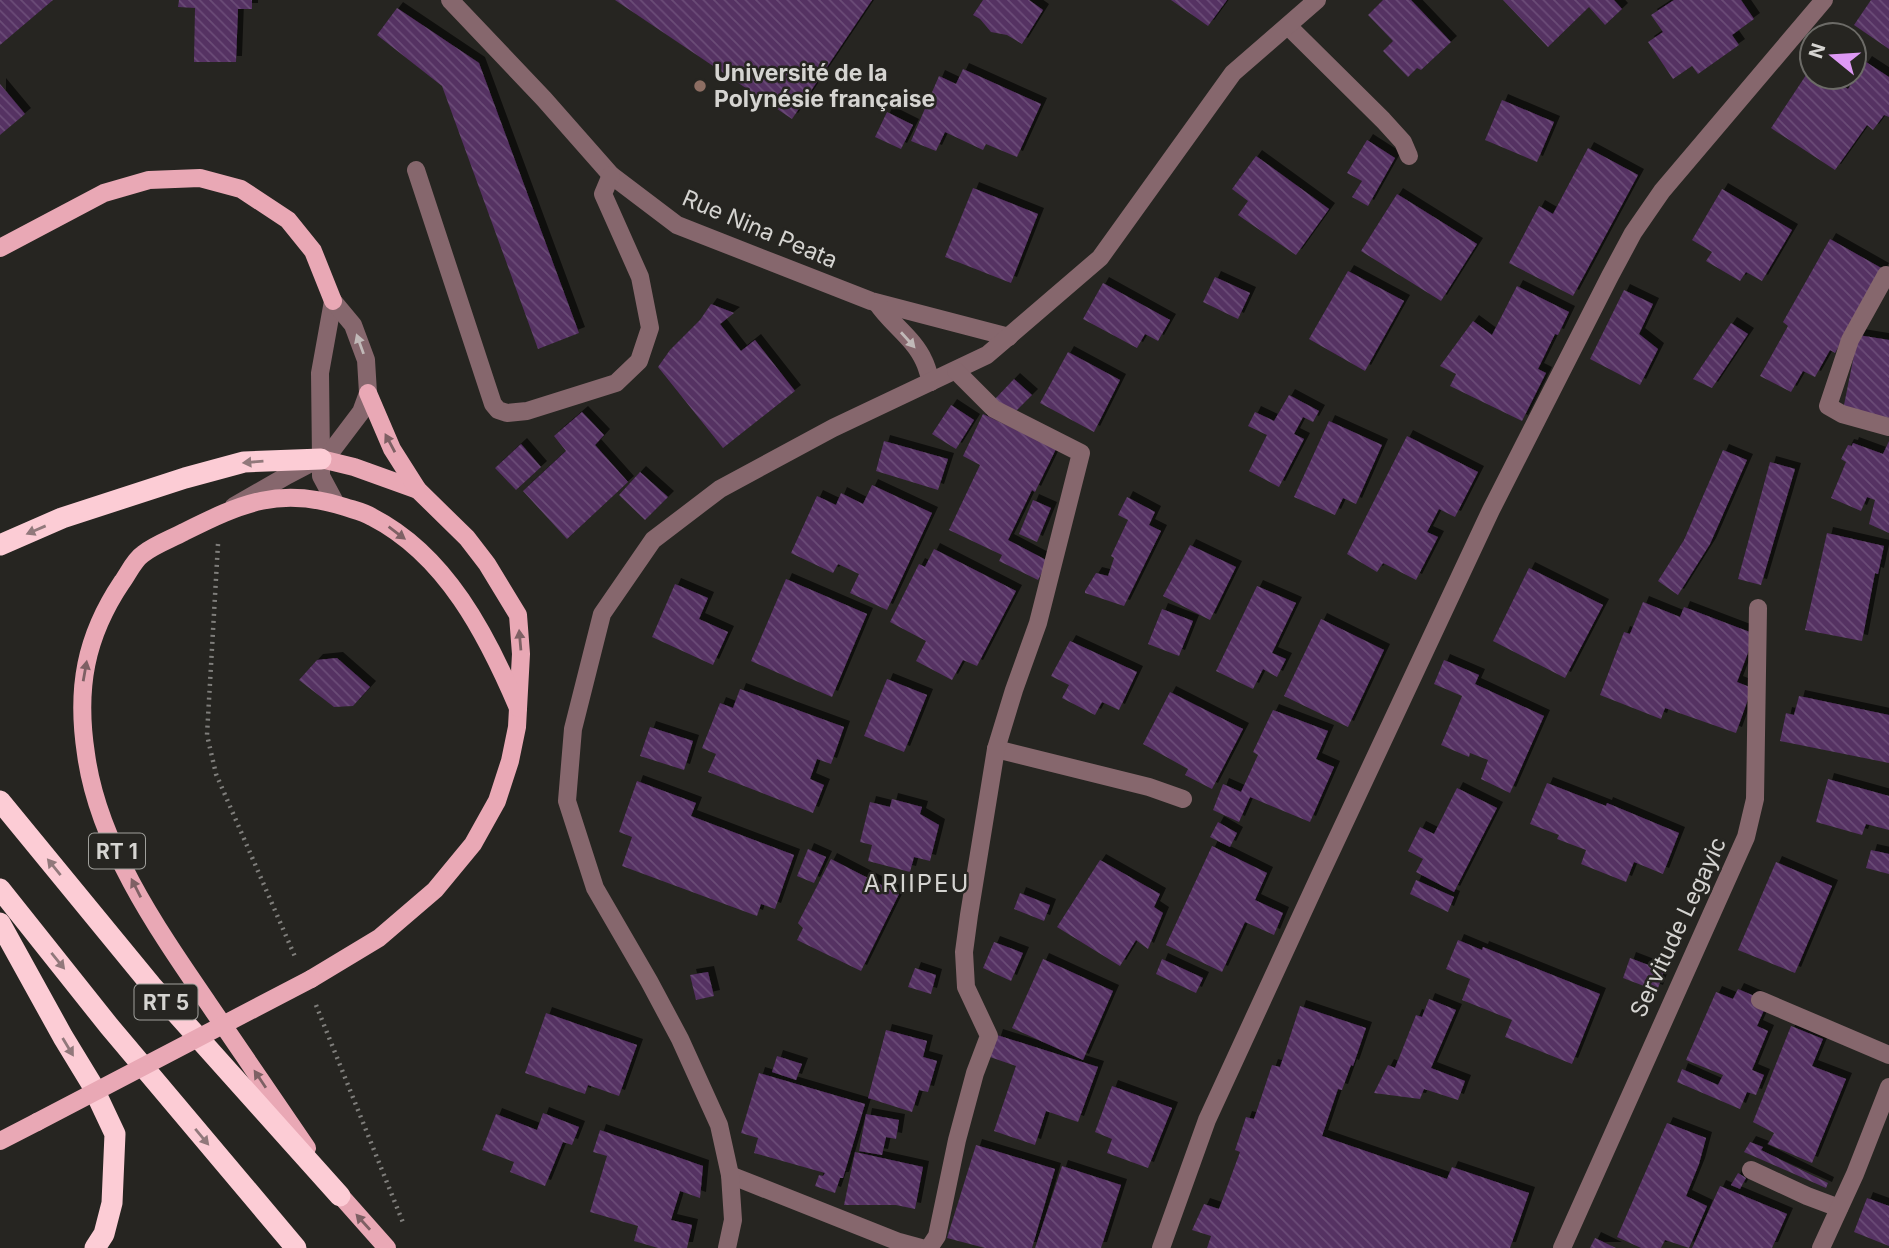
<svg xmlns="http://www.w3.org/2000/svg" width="1889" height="1248" viewBox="0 0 1889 1248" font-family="Inter,sans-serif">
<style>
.building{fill:url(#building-back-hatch);filter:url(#shadow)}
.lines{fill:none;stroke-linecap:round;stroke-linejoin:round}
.path{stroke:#7f7e7b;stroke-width:4.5;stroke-dasharray:2 5;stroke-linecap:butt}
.minor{stroke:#86676d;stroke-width:18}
.major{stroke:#e9a8b5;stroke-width:18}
.highway{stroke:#fcccd5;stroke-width:21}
.major-bridge{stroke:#e9a8b5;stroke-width:18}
.oneway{fill:#c1b9b8}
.oneway2{fill:#7e6064}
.oneway3{fill:#91787b}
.education-dot{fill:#8d6e63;stroke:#262521;stroke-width:2.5}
.labels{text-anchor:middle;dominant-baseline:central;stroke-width:5;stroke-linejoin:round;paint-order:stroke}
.shield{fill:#262521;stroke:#a0a09c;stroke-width:2}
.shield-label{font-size:21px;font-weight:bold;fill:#d5d4d1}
.poi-label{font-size:23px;font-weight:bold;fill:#d5d4d1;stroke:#262521;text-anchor:start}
.street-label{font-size:23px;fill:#d5d4d1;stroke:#262521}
.neighbourhood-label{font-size:24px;letter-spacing:2px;fill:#d5d4d1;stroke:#262521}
</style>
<defs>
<pattern id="building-back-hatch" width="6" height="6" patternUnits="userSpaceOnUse" patternTransform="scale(1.75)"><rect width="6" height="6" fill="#543062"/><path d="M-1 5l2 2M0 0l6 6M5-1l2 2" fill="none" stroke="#6c4d77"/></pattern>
<filter id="shadow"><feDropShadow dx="6" dy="-6" stdDeviation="0" flood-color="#0009"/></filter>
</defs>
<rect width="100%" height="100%" fill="#262521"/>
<g class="building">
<polygon points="0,0 53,0 0,45"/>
<polygon points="179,0 252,0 252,9 238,9 236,62 194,62 195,8 178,7"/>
<polygon points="615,0 872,0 792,119"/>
<polygon points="983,0 1029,0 1043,10 1022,44 1007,35 991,32 980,19 973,15"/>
<polygon points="1171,0 1227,0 1208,26"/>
<polygon points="1383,0 1411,0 1451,42 1421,70 1417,68 1408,77 1383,51 1393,41 1368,15"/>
<polygon points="1503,0 1614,0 1622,9 1605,25 1589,7 1548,47"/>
<polygon points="1674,0 1741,0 1754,19 1732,35 1739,45 1698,74 1692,66 1673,79 1648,42 1663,32 1651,15"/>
<polygon points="1871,0 1889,0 1889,49 1854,25"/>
<polygon points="397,8 479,63 579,333 538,349 442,86 377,35"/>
<polygon points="1866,62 1889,77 1889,117 1884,115 1873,130 1867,125 1835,170 1771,128 1812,66 1812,77 1829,77 1848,89"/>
<polygon points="963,69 1041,104 1017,157 986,144 983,150 945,132 936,151 911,141 939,76 956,84"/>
<polygon points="0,84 25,114 0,135"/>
<polygon points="1502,100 1554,122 1537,162 1485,140"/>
<polygon points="887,112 913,125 901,149 875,137"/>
<polygon points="1367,140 1395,158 1368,206 1352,197 1362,181 1347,173"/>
<polygon points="1588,148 1638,175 1573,296 1509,263 1539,206 1553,214"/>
<polygon points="1256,156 1329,209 1296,255 1238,215 1248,201 1232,189"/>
<polygon points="973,188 1038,214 1011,283 945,257"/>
<polygon points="1722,189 1792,230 1762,281 1746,272 1740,281 1706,261 1712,252 1692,240"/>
<polygon points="1397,194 1477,244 1441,301 1361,251"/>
<polygon points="1830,239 1883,269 1835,353 1830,350 1815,377 1803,371 1791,392 1760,376 1788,326 1783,322"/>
<polygon points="1348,271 1404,301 1365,371 1309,339"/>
<polygon points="1215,277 1250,293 1238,319 1203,302"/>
<polygon points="1103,283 1170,320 1158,341 1145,334 1137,348 1083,319"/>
<polygon points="1517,286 1569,312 1558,335 1555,334 1538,369 1546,373 1522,421 1450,386 1456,374 1440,366 1473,321 1492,335"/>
<polygon points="1624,290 1653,304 1639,334 1658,349 1640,385 1590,359"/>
<polygon points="711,304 734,313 720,324 741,351 755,340 795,391 723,448 658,367 670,350 700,320"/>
<polygon points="1731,323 1748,334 1712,388 1693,379"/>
<polygon points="1858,335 1889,340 1889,418 1843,410"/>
<polygon points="1068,352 1120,380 1094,432 1040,403"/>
<polygon points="1014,379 1032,395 1012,415 995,399"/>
<polygon points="1289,395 1319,411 1313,422 1303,417 1294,434 1304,439 1279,487 1249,471 1267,435 1248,426 1255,412 1274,421"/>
<polygon points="951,405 974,420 956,449 932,434"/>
<polygon points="582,412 604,435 595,445 628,482 567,539 523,491 566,451 554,436"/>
<polygon points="983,414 1056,449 1035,492 1032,490 1008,540 1048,561 1038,580 999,561 1002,555 949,530 980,465 963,456"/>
<polygon points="1329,421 1382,445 1356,504 1343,498 1335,515 1294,497"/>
<polygon points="1407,436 1478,472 1455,517 1439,509 1427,532 1438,537 1416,580 1383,563 1377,572 1347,554"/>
<polygon points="884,441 948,459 938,490 876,471"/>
<polygon points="1889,441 1889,533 1869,524 1875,500 1867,497 1861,511 1831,498 1846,462 1841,459 1848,445 1852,446 1853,443 1883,454"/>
<polygon points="521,444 541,467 516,490 495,468"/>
<polygon points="1723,450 1747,460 1710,544 1678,595 1658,581 1684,540"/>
<polygon points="1770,462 1795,469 1761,585 1738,579"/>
<polygon points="640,472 668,497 645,520 619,495"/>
<polygon points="872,485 932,513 887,610 850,593 859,574 838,564 833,573 791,553 817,496 836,505 841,493 863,504"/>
<polygon points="1127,497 1155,512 1149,525 1161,531 1124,606 1085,593 1085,591 1096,573 1108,576 1114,558 1111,556 1128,520 1118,515"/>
<polygon points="1033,500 1051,508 1037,542 1019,534"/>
<polygon points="1827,533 1884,546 1878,574 1875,573 1862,641 1805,630"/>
<polygon points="1190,545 1236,567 1210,620 1163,596"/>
<polygon points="934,549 1016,591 977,666 963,660 952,680 916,661 926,641 890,622 919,564 925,567"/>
<polygon points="1529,568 1603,605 1565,678 1493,641"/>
<polygon points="786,579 867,614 832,697 751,661"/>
<polygon points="675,584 708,598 699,619 728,632 713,665 652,637"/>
<polygon points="1257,586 1296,603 1272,653 1286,659 1277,677 1263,669 1253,689 1216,671"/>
<polygon points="1643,602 1680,617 1684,607 1755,634 1737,682 1752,688 1736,733 1665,708 1661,719 1600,695 1624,632 1630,634"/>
<polygon points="1162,609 1193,621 1179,656 1148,644"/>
<polygon points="1321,619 1384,650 1348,727 1284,696"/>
<polygon points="1070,641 1137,672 1119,710 1102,702 1095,715 1062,698 1069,685 1051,676"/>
<polygon points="337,658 370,687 353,706 334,707 299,680 317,660"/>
<polygon points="1444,660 1479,675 1475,684 1544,716 1510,793 1481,779 1488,760 1470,753 1469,757 1441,745 1462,696 1434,684"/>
<polygon points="887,679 927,695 904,752 864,736"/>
<polygon points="740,689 844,727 831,764 817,759 810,779 824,785 813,813 708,772 716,754 702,748 720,703 733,708"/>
<polygon points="1170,692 1243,729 1212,789 1185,775 1188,769 1143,744"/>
<polygon points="1799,696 1889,715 1889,763 1780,741 1786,713 1794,715"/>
<polygon points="1273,710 1328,731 1316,759 1334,767 1310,822 1250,797 1239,822 1213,810 1223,784 1241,792 1258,755 1253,752"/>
<polygon points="650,727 693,741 684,770 640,756"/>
<polygon points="1828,779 1889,796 1889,830 1866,824 1862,835 1816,822"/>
<polygon points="637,781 696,803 691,816 794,855 775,909 761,904 757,916 622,866 632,837 619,832"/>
<polygon points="1547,783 1606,806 1607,803 1679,833 1663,874 1634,862 1626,882 1581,864 1586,850 1557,839 1559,835 1530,824"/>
<polygon points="1457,788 1497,808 1454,892 1416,872 1423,859 1408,851 1420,827 1434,834"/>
<polygon points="892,799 922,807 920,814 939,825 930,861 914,857 910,872 868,861 872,845 860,842 870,802 890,807"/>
<polygon points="1218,822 1237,833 1230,847 1210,837"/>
<polygon points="1212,846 1267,873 1255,900 1283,913 1274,935 1245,922 1222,972 1166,945"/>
<polygon points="808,849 826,857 814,883 797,876"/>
<polygon points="1871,850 1889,854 1889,874 1866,868"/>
<polygon points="831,859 899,894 861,971 797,940 803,928 798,923"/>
<polygon points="1100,860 1160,894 1154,907 1163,913 1148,949 1136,940 1120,966 1057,927"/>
<polygon points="1776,862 1832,886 1795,973 1738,950"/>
<polygon points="1416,880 1454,897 1448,912 1410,894"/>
<polygon points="1020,893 1050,905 1044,921 1014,909"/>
<polygon points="1458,940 1482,950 1483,947 1600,994 1572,1064 1505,1037 1512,1020 1462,1000 1470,979 1446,969"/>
<polygon points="994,942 1023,953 1011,981 983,968"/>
<polygon points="1630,958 1664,971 1657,991 1623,978"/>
<polygon points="1043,959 1113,991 1083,1060 1012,1028"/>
<polygon points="1162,959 1203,978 1196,993 1156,974"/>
<polygon points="915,968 936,975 931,994 908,987"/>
<polygon points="708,972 714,996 696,1000 690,975"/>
<polygon points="1738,989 1759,998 1765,1008 1757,1026 1768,1031 1752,1070 1764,1075 1756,1095 1747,1092 1740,1109 1677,1082 1682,1069 1718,1085 1723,1075 1686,1060 1716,992 1733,999"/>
<polygon points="1429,999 1456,1010 1431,1068 1465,1081 1458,1100 1424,1089 1420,1099 1374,1093 1388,1065 1395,1068 1416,1015 1422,1017"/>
<polygon points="1300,1006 1366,1028 1353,1066 1351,1065 1342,1090 1338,1089 1322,1136 1447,1179 1452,1167 1529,1193 1510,1248 1207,1248 1211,1236 1192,1230 1204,1204 1219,1209 1240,1152 1235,1150 1246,1117 1254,1119 1272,1065 1280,1067"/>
<polygon points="546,1013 637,1045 619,1096 588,1085 585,1094 525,1073"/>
<polygon points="1791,1026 1823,1039 1812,1066 1846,1079 1812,1163 1768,1144 1774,1133 1753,1122"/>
<polygon points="886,1030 927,1041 923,1057 937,1061 928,1092 919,1090 912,1112 868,1098"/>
<polygon points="997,1035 1098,1067 1078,1122 1046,1111 1035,1145 994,1131 1016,1066 990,1057"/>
<polygon points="777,1056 802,1064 796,1080 772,1072"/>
<polygon points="759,1073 865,1104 843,1178 840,1178 835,1193 815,1186 819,1175 823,1176 825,1173 754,1153 758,1138 741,1133"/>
<polygon points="1112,1086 1172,1108 1148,1168 1107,1153 1112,1139 1095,1132"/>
<polygon points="543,1113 579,1127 572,1145 563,1142 545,1186 510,1172 514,1162 482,1150 496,1114 537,1130"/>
<polygon points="866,1114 899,1120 896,1139 886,1137 882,1155 859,1151"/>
<polygon points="1667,1123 1706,1138 1699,1164 1686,1196 1707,1206 1689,1248 1665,1240 1661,1248 1641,1248 1617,1237"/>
<polygon points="600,1130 703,1166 700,1198 680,1191 671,1220 692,1225 687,1248 658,1248 634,1241 638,1226 590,1212 607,1156 593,1152"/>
<polygon points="1750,1142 1763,1147 1761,1150 1828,1183 1826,1188 1744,1152"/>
<polygon points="976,1145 1055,1169 1032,1248 985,1248 947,1238"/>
<polygon points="855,1152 923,1167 915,1209 896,1205 844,1205"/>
<polygon points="1062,1166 1121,1185 1101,1248 1035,1248"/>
<polygon points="1738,1173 1746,1178 1740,1189 1731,1185"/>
<polygon points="1720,1186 1787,1214 1772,1248 1692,1248"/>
<polygon points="1867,1198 1889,1206 1889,1246 1854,1232"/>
<polygon points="1595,1238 1616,1248 1590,1248"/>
</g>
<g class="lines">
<g class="path">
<polyline points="218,544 207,735 216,774 296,959"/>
<polyline points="316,1005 404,1225"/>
</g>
<g class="minor">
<polyline points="450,0 544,99 611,175 677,225 871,301 1009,337"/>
<polyline points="1288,26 1383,120 1403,142 1409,156"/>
<polyline points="416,170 493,404 498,410 507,413 527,411 616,383 639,361 650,328 640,277 603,194 611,175"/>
<polyline points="1886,275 1850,340 1828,406 1842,414 1889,427"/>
<polyline points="333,301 320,373 321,459 321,476 336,504"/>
<path d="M877,303C890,323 914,338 924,361C927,367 929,375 931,382"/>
<polyline points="234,506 288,475 330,453 361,412 368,393 366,360 353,325 333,301"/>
<polyline points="996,749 1149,787 1183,799"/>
<polyline points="1760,1000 1889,1055"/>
<polyline points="1751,1170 1807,1196 1839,1208"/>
<polyline points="730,1175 899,1242 921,1248"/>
<polyline points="727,1248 733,1220 730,1175 719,1125 680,1039 649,981 595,888 567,801 573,729 602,614 653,540 720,489 833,428 987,355 1100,258 1233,73 1317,0"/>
<polyline points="929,1248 937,1236 957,1140 975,1073 989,1036 966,987 964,952 969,915 996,749 1014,690 1038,623 1081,453 994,409 956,371"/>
<polyline points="1161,1248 1207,1120 1319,877 1491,510 1610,276 1633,233 1662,191 1824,0"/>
<polyline points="1562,1248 1746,837 1755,799 1758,608"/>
<polyline points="1821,1248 1855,1174 1889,1087"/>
</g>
<g class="major">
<polyline points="0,248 104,193 149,180 200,178 241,189 288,220 313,251 333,301"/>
<polyline points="321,459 354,467 418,490"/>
<polyline points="311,979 379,938 435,890 473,844 497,801 510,761 517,727 521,654 518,615 487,564 467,538 418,490 392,449 368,393"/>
<polyline points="0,1141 37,1122"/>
<path d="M307,1148C274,1100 241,1051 208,1003C158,930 98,844 86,754C76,689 85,637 122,582C128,574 134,560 143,554C154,545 171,539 184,532C242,503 280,486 345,507C354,510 364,512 372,517C446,555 487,635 518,708"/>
<polyline points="332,1186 387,1248"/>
</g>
<g class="highway">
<polyline points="0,545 62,518 185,478 244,462 321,459"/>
<polyline points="0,801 151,985 340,1196"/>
<polyline points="0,889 109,1026 296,1248"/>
<polyline points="0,923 63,1037 91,1083 115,1134 112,1203 104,1234 95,1248"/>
</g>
<polyline class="major-bridge" points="37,1122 311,979"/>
</g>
<defs><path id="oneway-solid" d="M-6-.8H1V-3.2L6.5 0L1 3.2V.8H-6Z" transform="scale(1.75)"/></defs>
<g class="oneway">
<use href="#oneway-solid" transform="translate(908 340) rotate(48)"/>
<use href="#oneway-solid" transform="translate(360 344) rotate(-110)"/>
</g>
<g class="oneway2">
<use href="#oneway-solid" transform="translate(390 443) rotate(-118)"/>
<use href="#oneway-solid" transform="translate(397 533) rotate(37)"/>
<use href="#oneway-solid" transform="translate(520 640) rotate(-95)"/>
<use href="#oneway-solid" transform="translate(85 671) rotate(-80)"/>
<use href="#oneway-solid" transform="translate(136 888) rotate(-117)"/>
<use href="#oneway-solid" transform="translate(260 1079) rotate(-124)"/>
<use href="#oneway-solid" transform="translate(363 1222) rotate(-132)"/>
</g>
<g class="oneway3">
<use href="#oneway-solid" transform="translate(253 462) rotate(175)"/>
<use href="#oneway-solid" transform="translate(36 530) rotate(157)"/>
<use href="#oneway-solid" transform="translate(54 867) rotate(-129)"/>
<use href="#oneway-solid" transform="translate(58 961) rotate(51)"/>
<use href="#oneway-solid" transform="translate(68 1047) rotate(59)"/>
<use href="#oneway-solid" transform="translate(202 1137) rotate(50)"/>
</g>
<circle class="education-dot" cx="700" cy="86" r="7"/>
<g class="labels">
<g class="shield">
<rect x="89" y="833.5" width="56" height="35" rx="5"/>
<rect x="134.5" y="984.5" width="63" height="35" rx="5"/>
</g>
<g class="shield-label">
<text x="117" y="851">RT 1</text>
<text x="166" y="1002">RT 5</text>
</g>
<g class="poi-label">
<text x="714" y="73">Université de la<tspan x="714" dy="26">Polynésie française</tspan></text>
</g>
<g class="street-label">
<text transform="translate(760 229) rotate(23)">Rue Nina Peata</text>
<text transform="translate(1678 927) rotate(-65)">Servitude Legayic</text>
</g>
<g class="neighbourhood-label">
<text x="917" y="883">ARIIPEU</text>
</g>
</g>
<g transform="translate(1833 56) rotate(288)"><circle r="33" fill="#262521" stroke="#6c6b67" stroke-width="2"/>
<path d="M0-5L12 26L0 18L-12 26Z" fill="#dd99f4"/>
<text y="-10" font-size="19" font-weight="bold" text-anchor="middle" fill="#d5d4d1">N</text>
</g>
</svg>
